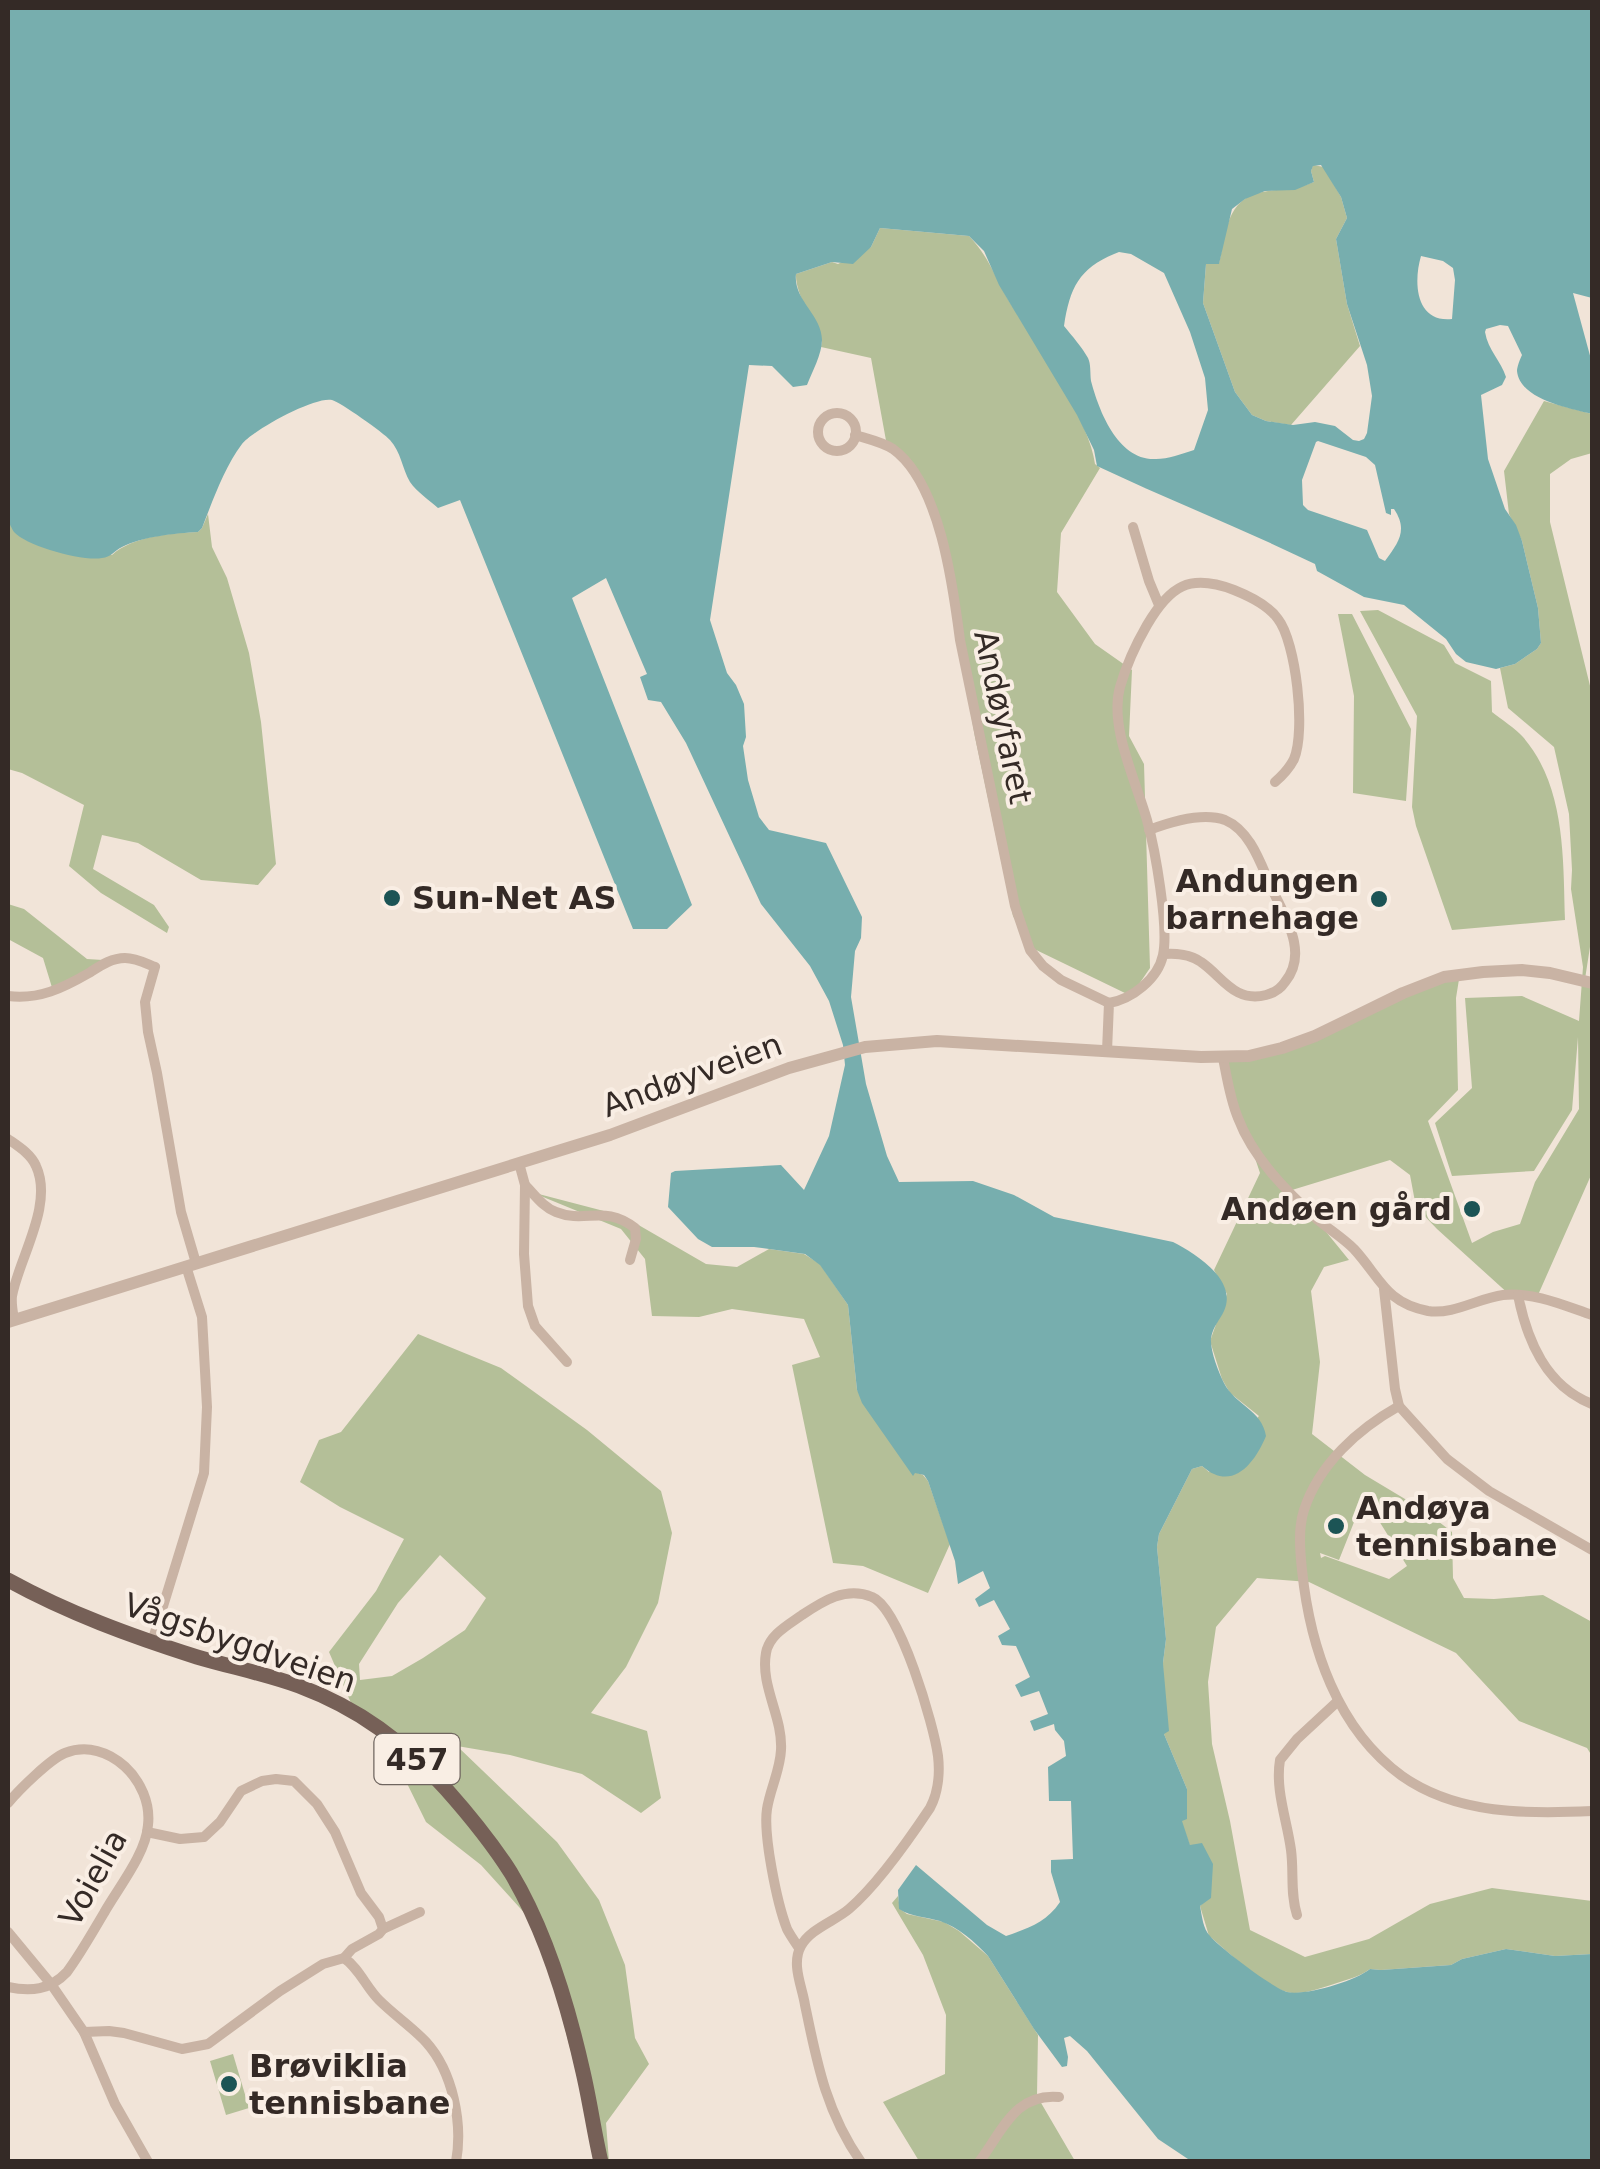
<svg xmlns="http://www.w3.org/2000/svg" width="1600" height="2169" viewBox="0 0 1600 2169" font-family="'DejaVu Sans',sans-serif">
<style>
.green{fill:#b4bf98;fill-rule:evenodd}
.water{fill:#77aeae;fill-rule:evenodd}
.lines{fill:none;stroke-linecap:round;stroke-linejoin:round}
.minor{stroke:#c9b3a4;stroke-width:10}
.tertiary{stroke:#c9b3a4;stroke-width:12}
.primary{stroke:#766057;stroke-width:15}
.poi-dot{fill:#1c5455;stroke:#f9eee4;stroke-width:4}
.labels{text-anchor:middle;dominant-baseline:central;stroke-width:8;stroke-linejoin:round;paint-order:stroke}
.shield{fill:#f9eee4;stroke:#6f655f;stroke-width:2.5}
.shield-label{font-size:30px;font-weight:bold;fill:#342a26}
.street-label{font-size:32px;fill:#342a26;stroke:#f9eee4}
.poi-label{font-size:32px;font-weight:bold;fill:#342a26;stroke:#f9eee4;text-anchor:start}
</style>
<rect width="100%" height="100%" fill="#f1e4d8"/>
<g class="green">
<path d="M1313,165L1324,167L1341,197L1347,218L1336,239L1347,304L1360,346L1291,425L1266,421L1252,415L1235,392L1203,303L1206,264L1219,263C1227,230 1226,196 1268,191C1288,188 1294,190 1314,182L1311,171Z"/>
<path d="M880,228L969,236C989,257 995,277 1009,301C1035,343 1089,418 1095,464L1100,468L1061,533L1057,592L1095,644L1132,670L1129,736L1144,764L1150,968L1135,990L1127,994L1030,947L1013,916L975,737L941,546L916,474L887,446L871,358L821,347L822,342C814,323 795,293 796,274L832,262L838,264L871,247Z"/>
<path d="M1544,401L1592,414V453L1571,459L1550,474V522L1592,694V934L1585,979L1592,982V1173L1538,1295L1511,1296L1437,1229L1416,1207L1410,1175L1390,1160L1292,1190L1349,1260L1324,1267L1311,1291L1320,1362L1312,1434L1365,1475L1425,1511L1452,1532L1453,1578L1464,1598L1494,1599L1543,1595L1592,1622V1756L1587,1748L1519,1721L1456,1653L1309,1582L1257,1578L1216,1627L1208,1682L1212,1744L1230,1821L1250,1930L1305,1957L1369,1939L1430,1904L1492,1888L1592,1901V1954L1555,1956L1506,1949L1462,1959L1451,1965L1381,1970L1370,1969C1359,1977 1346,1980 1334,1984C1322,1988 1307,1993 1295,1993C1269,1993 1229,1952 1209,1936L1200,1906L1206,1900L1202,1844L1190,1846L1181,1821L1187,1789L1164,1734L1163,1663L1166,1639L1157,1547L1159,1534L1192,1469L1202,1466L1209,1472L1259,1416L1230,1393L1222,1379L1210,1341L1227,1294L1214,1270L1260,1173L1222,1059L1259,1055L1460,973L1456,998L1458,1090L1428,1121L1472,1243L1493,1232L1520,1224L1535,1182L1579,1109L1578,1037L1572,1110L1534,1171L1452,1176L1435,1123L1472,1088L1465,998L1522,996L1579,1021L1583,967L1571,889L1572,870L1569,814L1554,747L1508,708L1500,668L1515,664L1537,649L1541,643L1538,608L1522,541L1509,514L1504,471ZM1362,1502L1371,1508L1407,1566L1389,1579L1325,1556L1321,1558L1320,1553L1339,1560Z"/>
<path d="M208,514L212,547L227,578L249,653L261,722L276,864L258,885L201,880L138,843L102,835L93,869L154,905L169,927L167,933L101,893L69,866L84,805L22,773L8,769V519L10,522L112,555C133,536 171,533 198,532L202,528Z"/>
<path d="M1378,610L1444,645L1455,663L1491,681L1492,712C1502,720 1515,728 1523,737C1566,787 1563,859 1565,920L1452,930L1416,826L1412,807L1417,716L1360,611Z"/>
<polygon points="1338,614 1352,614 1411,729 1406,801 1353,793 1354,696"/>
<polygon points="8,904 24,909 87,959 119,961 54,994 43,958 8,939"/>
<polygon points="531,1192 623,1216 706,1264 737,1267 769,1249 804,1254 820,1264 848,1305 857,1390 915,1472 923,1475 928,1481 950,1544 928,1593 863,1566 833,1563 792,1365 820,1357 804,1319 732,1309 699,1317 652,1316 645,1259 621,1229"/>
<path d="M418,1334L501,1368L587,1430L661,1491L672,1533L658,1603L626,1667L591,1713L647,1731L661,1798L641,1813L582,1774L510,1755L457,1746L557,1842L599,1900L625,1965L635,2038L649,2064L606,2123L609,2161H595L589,2123L554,1985L528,1917L481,1865L426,1822L395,1759L351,1703L329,1652L376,1591L404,1539L340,1507L300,1482L319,1440L341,1432ZM440,1555L486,1598L465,1630L423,1658L392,1676L360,1680L359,1664L398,1603Z"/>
<polygon points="898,1896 900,1909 907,1914 944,1922 959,1931 988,1956 1038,2035 1037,2096 1075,2161 919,2161 883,2102 945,2074 946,2015 923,1955 892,1903"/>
<polygon points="233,2054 249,2108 226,2115 210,2061"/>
</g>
<path class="water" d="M8,8H1592V298L1573,293L1592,363V414C1570,408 1520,400 1517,371C1517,367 1520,359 1522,355L1508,326L1500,325L1486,329L1485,332C1488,350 1501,361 1506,377L1502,385L1481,395L1488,459L1505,509L1516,525L1522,541L1538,608L1541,643L1537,649L1515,664L1496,669L1466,662L1456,654L1446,639L1404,605L1364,597L1317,571L1315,564C1243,529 1169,500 1097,466L1094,450L1077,415L999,285L984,251L969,236L880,228L871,247L853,264L832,262L796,274C793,300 822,315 822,340C822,354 812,372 807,385L793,387L772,366L749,365L710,620L727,673L736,685L744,704L746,737L743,746L748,780L759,817L769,830L826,843L862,917L861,938L855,951L851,997L866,1084L887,1156L899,1182L973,1181L1014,1195L1054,1217L1173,1242C1196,1254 1238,1280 1224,1311C1220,1320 1213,1326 1211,1338C1210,1350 1218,1371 1224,1383C1235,1405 1262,1410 1266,1436C1255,1463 1232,1493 1202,1466L1192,1469L1159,1534L1157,1547L1166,1639L1163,1663L1169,1731L1164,1734L1187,1789V1819L1182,1821L1190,1845L1202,1843L1213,1864L1211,1898L1200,1906C1202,1916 1203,1929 1210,1936C1220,1948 1273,1988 1287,1992C1306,1996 1355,1981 1370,1969L1381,1970L1451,1965L1462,1959L1506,1949L1555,1956L1592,1954V2161H1191L1158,2139L1087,2051L1070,2036L1064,2038L1068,2057L1067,2066L1062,2067L1034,2029L988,1956C975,1942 958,1927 940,1921C926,1917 912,1917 899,1909L898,1890L916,1865L987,1925L1006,1936C1028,1928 1046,1923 1060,1902L1051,1872V1860L1073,1859L1071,1801H1049L1048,1767L1066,1756L1064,1741L1055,1730L1054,1724L1034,1731L1030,1721L1048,1714L1039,1691L1021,1697L1015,1685L1030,1677L1016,1646L1002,1645L998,1636L1010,1629L994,1600L979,1607L975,1599L990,1588L983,1571L958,1584L955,1561L928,1481L924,1475L915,1473L913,1476L862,1403L857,1390L848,1305L820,1265L805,1254L754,1247H712L698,1239L668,1207L671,1173L675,1171L781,1165L804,1190L829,1136L845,1065L843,1045L829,1001L810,966L761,904L686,743L661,702L648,700L640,677L647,674L606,578L572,598L692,905L667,929H633L460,500L438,508C429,500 417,492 410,482C402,468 401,452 390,440C384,433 340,402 332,400C315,396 253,430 242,444C224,468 213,500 202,528L198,532C176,533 141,537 122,547C114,551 111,557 102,558C84,562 26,546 14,532C12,529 9,523 8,519ZM1321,165L1341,197L1347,218L1336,239L1347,304L1367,365L1372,396L1367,433L1364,439L1359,441L1353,440L1335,426L1315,422L1293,425L1266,421L1252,415L1235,392L1203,303L1206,264H1219L1232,209L1245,199L1265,191L1295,190L1314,182L1311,171L1313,166ZM1119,252L1131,254L1164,273L1190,332L1205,378L1208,410L1194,450C1182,454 1168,459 1156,459C1118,461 1099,411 1091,381C1090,373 1091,364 1088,358C1082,347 1072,336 1064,326C1070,286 1080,267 1119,252ZM1421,256L1443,261L1453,268L1455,280L1452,319C1416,323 1413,283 1421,256ZM1318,441L1366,457L1375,465L1386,513L1391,515V509H1394C1408,530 1399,542 1385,561L1379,558L1367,530L1308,510L1303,505L1302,480L1316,442Z"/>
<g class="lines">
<g class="minor">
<circle cx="837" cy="432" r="19"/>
<path d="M855,435C868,439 882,442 893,449C940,483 953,586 960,640L1015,906L1030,950L1043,966L1061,980L1109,1003"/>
<polyline points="1133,527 1149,581 1159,605"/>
<path d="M1149,830C1170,822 1203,812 1225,820C1251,831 1261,865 1272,889C1285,917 1309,953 1285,982C1281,988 1274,993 1266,995C1234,1003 1222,976 1201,962C1191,955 1176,953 1164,954"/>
<path d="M8,996C39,1000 63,988 89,973C100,966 111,958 125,958C136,958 145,963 155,967L145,1002L148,1032L157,1073L181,1212L196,1263"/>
<path d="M1107,1051L1109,1003C1132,999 1158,979 1163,955C1169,927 1155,849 1147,820C1136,781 1109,727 1120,687C1126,666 1136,644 1147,625C1170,586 1189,573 1234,590C1249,596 1269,606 1278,619C1296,642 1306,731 1294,759C1290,767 1282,776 1275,782"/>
<path d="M1223,1058C1227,1078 1230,1099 1238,1118C1253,1158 1287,1192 1318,1220C1330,1230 1343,1238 1354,1249C1380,1277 1385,1303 1428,1311C1453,1315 1479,1298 1503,1295C1535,1292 1563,1305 1592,1315"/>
<path d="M8,1139C18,1146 31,1154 36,1166C54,1205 19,1258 12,1296C11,1304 13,1312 14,1320"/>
<polyline points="519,1163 525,1185 524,1254 528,1306 535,1326 567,1362"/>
<path d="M525,1185C535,1195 543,1207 556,1212C586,1224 604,1204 635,1228L636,1239L630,1260"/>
<polyline points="1384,1289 1395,1389 1399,1406 1447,1459 1489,1491 1592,1550"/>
<path d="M1518,1295C1527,1341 1546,1386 1592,1404"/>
<path d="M1399,1406C1358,1429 1319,1464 1304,1510C1298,1528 1300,1551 1302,1570C1310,1647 1337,1729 1402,1776C1457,1815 1528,1814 1592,1811"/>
<polyline points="152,1642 204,1473 207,1407 202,1317 186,1266"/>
<path d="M8,1803C19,1790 50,1759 65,1753C109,1736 153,1782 148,1825C146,1854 118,1888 104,1913C92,1933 81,1953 67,1972C50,1990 31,1992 8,1987"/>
<path d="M1297,1915C1290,1893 1294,1872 1291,1850C1287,1820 1275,1790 1280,1760L1297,1739L1338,1701"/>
<polyline points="383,1929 420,1912"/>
<polyline points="8,1932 51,1984 84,2032 115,2104 148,2162"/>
<path d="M799,1948C795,1942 790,1935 787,1929C777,1903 763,1835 767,1809C770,1789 780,1771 781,1750C783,1717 760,1686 766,1653C769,1635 788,1625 802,1615C823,1601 846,1586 872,1597C900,1608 934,1726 938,1756C940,1773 938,1793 930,1808C910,1838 876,1886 849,1909C835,1921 810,1929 801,1946C791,1964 802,1986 805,2005C817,2063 826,2112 861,2162"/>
<path d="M344,1958C359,1968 366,1987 379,2000C394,2015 412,2027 426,2042C453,2072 463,2123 456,2162"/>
<polyline points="84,2032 109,2031 124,2033 182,2049 208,2044 280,1991 323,1964 344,1958 352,1949 379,1934 383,1929 379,1917 361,1893 335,1832 317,1804 294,1781 276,1779 262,1781 241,1791 220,1822 204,1837 180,1839 147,1832"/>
<path d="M979,2162C1003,2130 1015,2093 1059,2097"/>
</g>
<polyline class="tertiary" points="8,1322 558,1151 610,1135 789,1068 865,1047 937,1041 1201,1057 1249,1056 1282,1048 1315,1036 1403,993 1444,977 1483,972 1522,970 1550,973 1592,983"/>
<path class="primary" d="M8,1580C68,1613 131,1636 197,1657C231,1667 266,1674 299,1686C360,1709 402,1741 446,1789C470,1816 492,1843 511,1873C547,1933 568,2005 583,2072C590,2102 594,2132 601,2162"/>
</g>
<g class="poi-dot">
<circle cx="392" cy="898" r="10"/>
<circle cx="1379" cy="899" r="10"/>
<circle cx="1472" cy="1209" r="10"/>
<circle cx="1336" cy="1526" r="10"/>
<circle cx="229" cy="2084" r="10"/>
</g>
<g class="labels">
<rect class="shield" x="374.5" y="1734" width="85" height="50" rx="8"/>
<g class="shield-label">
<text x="417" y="1759">457</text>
</g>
<g class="street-label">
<text transform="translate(1003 717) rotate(78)">Andøyfaret</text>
<text transform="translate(692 1075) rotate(-20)">Andøyveien</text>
<text transform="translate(240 1643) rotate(19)">Vågsbygdveien</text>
<text transform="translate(93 1878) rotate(-61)">Voielia</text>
</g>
<g class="poi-label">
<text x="1359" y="881" text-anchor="end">Andungen<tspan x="1359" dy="37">barnehage</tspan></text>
<text x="412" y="898">Sun-Net AS</text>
<text x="1452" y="1209" text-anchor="end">Andøen gård</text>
<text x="1356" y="1508">Andøya<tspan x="1356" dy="37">tennisbane</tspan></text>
<text x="249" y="2066">Brøviklia<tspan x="249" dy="37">tennisbane</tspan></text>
</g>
</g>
<rect width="1600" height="2169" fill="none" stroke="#342a26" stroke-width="20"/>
</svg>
